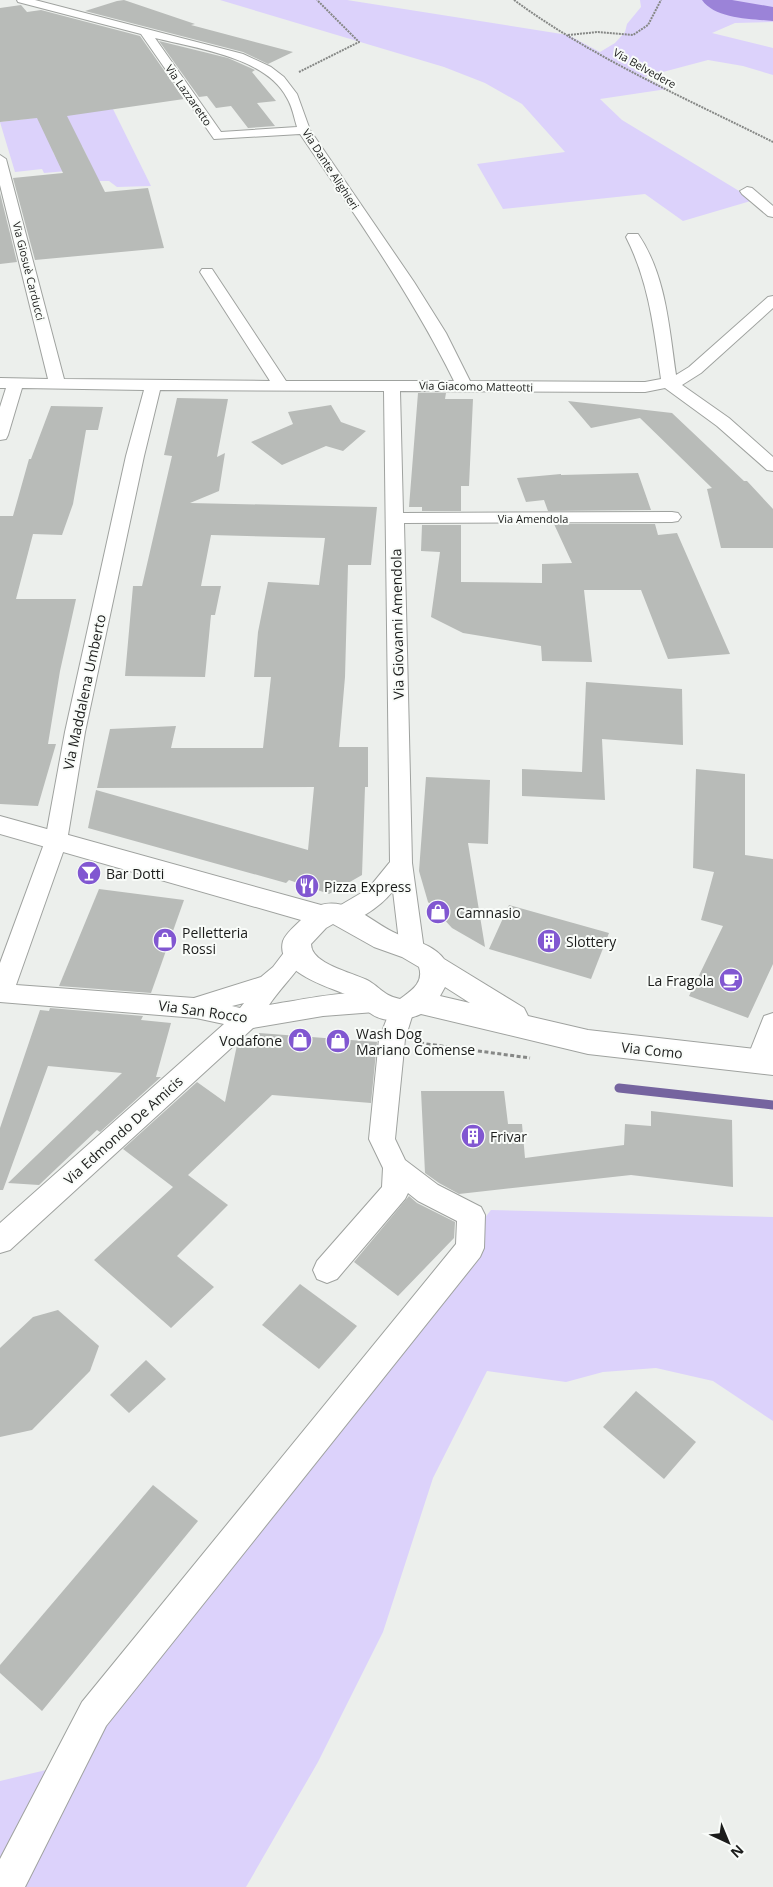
<svg xmlns="http://www.w3.org/2000/svg" width="773" height="1887" viewBox="0 0 773 1887" font-family="'Open Sans',sans-serif">
<style>
.green{fill:#dcd2fb;fill-rule:evenodd}
.lines{fill:none;stroke-linecap:round;stroke-linejoin:round}
.stream{stroke:#75649f;stroke-width:9}
.river{fill:#9b83d8;fill-rule:evenodd}
.building{fill:#b8bbb8}
.street-casing{stroke:#9fa29f;stroke-width:2}
.secondary-casing{stroke:#9fa29f;stroke-width:2}
.path-far1{stroke:#868886;stroke-width:2;stroke-dasharray:2 1;stroke-linecap:butt}
.path{stroke:#868886;stroke-width:3;stroke-dasharray:4 2.5;stroke-linecap:butt}
.street{fill:#fff;fill-rule:evenodd}
.secondary{fill:#fff;fill-rule:evenodd}
.labels{text-anchor:middle;dominant-baseline:central;stroke-width:4;stroke-linejoin:round;paint-order:stroke}
.far-street-label{font-size:11px;fill:#1b1c1b;stroke:#f9fcf9}
.street-label{font-size:14px;fill:#1b1c1b;stroke:#f9fcf9}
.poi-label{font-size:14px;fill:#1b1c1b;stroke:#f9fcf9;text-anchor:start}
</style>
<rect width="100%" height="100%" fill="#ecefec"/>
<g class="green">
<polygon points="220,0 347,0 568,35 600,52 615,43 625,32 627,24 641,7 640,0 773,0 773,22 735,23 712,33 773,48 773,75 743,66 708,60 644,77 667,89 600,99 622,120 754,200 683,221 645,194 503,209 477,164 565,152 522,104 485,83 444,67"/>
<path d="M113,109L151,186L117,187L109,181H97L67,171L44,173L42,169L15,172L0,122ZM82,146L89,160L64,164L62,158H56L53,152Z"/>
<polygon points="491,1210 773,1217 773,1421 713,1381 656,1368 603,1372 566,1382 487,1371 433,1478 383,1632 318,1762 246,1887 0,1887 0,1781 67,1765 226,1545"/>
</g>
<g class="lines">
<polyline class="stream" points="619,1088 773,1105"/>
<path class="river" d="M702,0H732L773,7V21C752,19 715,19 702,0Z"/>
</g>
<g class="building">
<polygon points="124,0 195,24 191,25 293,52 268,64 243,52 85,11 117,1"/>
<polygon points="21,5 27,12 41,10 140,36 184,99 67,116 105,192 148,188 164,248 35,260 13,178 63,173 37,118 0,122 0,8"/>
<polygon points="159,41 228,58 255,70 252,72 276,101 257,103 275,126 248,128 231,106 216,108 207,96 199,97"/>
<polygon points="0,193 17,262 0,264"/>
<polygon points="418,393 446,393 445,399 473,399 469,486 461,486 461,511 422,511 422,507 409,507"/>
<polygon points="177,398 228,399 217,457 225,453 219,491 190,503 377,507 371,565 348,565 345,677 339,747 368,747 368,787 365,787 362,875 329,894 289,880 286,883 88,828 96,790 308,850 314,787 97,788 110,729 176,726 171,748 263,748 271,677 254,677 258,632 268,582 319,585 325,538 211,535 201,586 221,586 215,615 211,615 205,677 125,676 133,586 142,586 172,456 164,455"/>
<polygon points="568,401 672,413 744,481 747,481 773,509 773,548 721,548 707,489 712,488 640,418 591,428"/>
<polygon points="331,405 341,422 366,431 343,451 326,446 282,465 251,442 293,424 288,412"/>
<polygon points="51,406 103,407 98,430 86,430 73,504 62,535 33,534 16,599 76,599 60,671 48,744 56,744 38,806 0,804 0,516 13,516 29,459 31,459"/>
<polygon points="638,473 651,510 548,511 544,500 526,502 517,478 561,474 561,475"/>
<polygon points="554,524 655,524 658,535 677,533 730,654 668,659 641,590 584,590 592,662 542,661 541,646 463,633 431,617 440,552 421,551 422,525 461,525 461,582 542,583 542,564 572,563"/>
<polygon points="586,682 682,689 683,745 602,739 605,800 522,796 522,769 582,772"/>
<polygon points="696,769 745,774 745,855 773,859 773,964 748,1018 689,996 723,926 701,920 714,872 693,868"/>
<polygon points="426,777 490,780 488,844 468,843 485,947 452,928 428,902 419,871"/>
<polygon points="99,889 184,900 151,993 59,986"/>
<polygon points="509,905 609,933 591,979 489,949"/>
<polygon points="50,1008 143,1016 141,1020 171,1023 156,1077 161,1077 100,1132 97,1130 39,1185 8,1183 122,1073 48,1066 3,1190 0,1190 0,1128 40,1010 49,1011"/>
<polygon points="259,1033 377,1042 371,1103 272,1095 188,1175 228,1205 177,1256 214,1287 171,1328 94,1260 173,1187 123,1149 197,1082 225,1102 237,1045 256,1046"/>
<polygon points="421,1091 504,1091 508,1124 522,1124 525,1158 624,1145 625,1124 651,1126 651,1111 732,1120 733,1187 631,1175 459,1194 439,1183 425,1173"/>
<polygon points="409,1196 417,1203 455,1222 454,1238 398,1296 354,1262"/>
<polygon points="300,1284 357,1326 319,1369 262,1325"/>
<polygon points="58,1310 99,1346 90,1371 32,1430 0,1437 0,1348 33,1317"/>
<polygon points="146,1360 166,1379 129,1413 110,1395"/>
<polygon points="636,1391 696,1442 664,1479 603,1427"/>
<polygon points="153,1485 198,1521 42,1711 0,1673 0,1665"/>
</g>
<g class="lines">
<g class="street-casing">
<g id="street">
<path d="M17,0H35L243,54L271,67L284,77L297,94L310,130L414,282L446,333L470,381L645,382L661,379C654,329 649,282 626,237L628,234H638C666,275 669,327 676,375L689,367L768,297L773,296V308L701,373L682,385L729,418L773,457V471L767,470L717,426L665,388L645,392L400,391L403,513L672,512L678,513L681,517L678,521L672,522L404,523L412,863L424,950L420,956L412,959L404,956L400,950L393,891C381,906 354,927 334,921L330,915L334,909L368,889L390,862L384,391L160,390L144,456L85,732L67,841L16,985L194,998L261,977L273,967L289,946L297,943L305,946L309,952C298,972 281,987 269,1005C296,1001 359,987 384,995L387,1002L384,1009L375,1012L323,1016L253,1028L10,1250L0,1253V1223L224,1024L196,1018L0,1002V963L45,841L65,732L126,456L144,390L22,388L8,435L6,439L0,440V407L6,388H0V378L48,379L0,185V155L6,159L64,379L270,381L200,272L202,269H212L286,381H454C411,294 355,215 300,134L214,139L141,34L18,2ZM155,38C195,48 266,57 287,98C292,106 294,117 297,127L221,132ZM244,1003L240,1008L232,1006Z"/>
<polygon points="747,187 752,188 773,206 773,217 768,216 742,194 740,191"/>
<polygon points="402,1000 411,1003 414,1010 405,1039 395,1139 405,1160 438,1185 481,1207 485,1215 484,1248 480,1257 106,1726 25,1887 0,1887 0,1859 82,1702 456,1244 457,1221 418,1201 408,1193 405,1199 337,1279 327,1283 317,1279 313,1270 317,1261 382,1187 383,1168 369,1139 379,1039 393,1003"/>
<polygon points="773,1013 773,1057 768,1068 759,1071 750,1068 746,1061 764,1016"/>
</g>
</g>
<g class="secondary-casing">
<path id="secondary" d="M0,816L321,905C331,902 342,904 352,908C366,914 379,925 393,932C410,941 431,942 444,959L524,1008L528,1016L588,1030L773,1051V1075L588,1054L421,1014C405,1021 385,1024 370,1013C362,1007 354,999 345,994C325,986 275,971 283,941C286,933 295,926 301,920L0,834ZM333,924L374,947L402,957L419,967C424,983 412,990 400,999C384,996 380,987 367,980C351,972 311,964 311,944L326,928ZM445,987L470,1003L440,996Z"/>
</g>
<g class="path-far1">
<path d="M514,0C593,58 685,98 773,142"/>
<polyline points="568,35 598,32 633,35 648,25 661,0"/>
<polyline points="299,72 359,42 317,0"/>
</g>
<polyline class="path" points="420,1043 530,1058"/>
<use href="#street" class="street"/>
<use href="#secondary" class="secondary"/>
</g>
<defs>
<g id="bar-disc" transform="scale(1.25)"><circle r="9.5" fill="#8157d1" stroke="#f9fcf9"/><path d="M-6-5H6L.8 .8V4.5H3.5V6h-7V4.5H-.8V.8Z" fill="#fff"/></g>
<g id="restaurant-disc" transform="scale(1.25)"><circle r="9.5" fill="#8157d1" stroke="#f9fcf9"/><path d="M-5-6h1v4h1v-4h1v4h1v-4h1v5L-1.5 .5V6h-2V.5L-5-1ZM5-6V6H3V1.5H1.5Q1.5-4 5-6Z" fill="#fff"/></g>
<g id="shop-disc" transform="scale(1.25)"><circle r="9.5" fill="#8157d1" stroke="#f9fcf9"/><path d="M-5-2.5h2.3a2.7 3.5 0 0 1 5.4 0H5L5.5 6h-11ZM-1.5-2.5h3a1.5 2.3 0 0 0-3 0Z" fill="#fff"/></g>
<g id="building-disc" transform="scale(1.25)"><circle r="9.5" fill="#8157d1" stroke="#f9fcf9"/><path d="M-4-6H4V6H1V3H-1V6H-4ZM-2.5-4.3h1.7v1.8h-1.7ZM.8-4.3h1.7v1.8H.8ZM-2.5-1h1.7V.8h-1.7ZM.8-1h1.7V.8H.8Z" fill="#fff"/></g>
<g id="cafe-disc" transform="scale(1.25)"><circle r="9.5" fill="#8157d1" stroke="#f9fcf9"/><path d="M-5.5-4.5H6V0H3Q3 3.5 0 3.5H-2.5Q-5.5 3.5-5.5 0ZM3-3.2v2h1.7v-2ZM-6 4.5H4V6H-6Z" fill="#fff"/></g>
</defs>
<g fill-rule="evenodd">
<use href="#bar-disc" x="89" y="873"/>
<use href="#restaurant-disc" x="307" y="886"/>
<use href="#shop-disc" x="438" y="912"/>
<use href="#shop-disc" x="165" y="940"/>
<use href="#building-disc" x="549" y="941"/>
<use href="#cafe-disc" x="731" y="980"/>
<use href="#shop-disc" x="300" y="1040"/>
<use href="#shop-disc" x="338" y="1041"/>
<use href="#building-disc" x="473" y="1136"/>
</g>
<g class="labels">
<g class="far-street-label">
<text transform="translate(645 68) rotate(29)">Via Belvedere</text>
<text transform="translate(189 95) rotate(55)">Via Lazzaretto</text>
<text transform="translate(331 169) rotate(57)">Via Dante Alighieri</text>
<text transform="translate(29 271) rotate(76)">Via Giosuè Carducci</text>
<text transform="translate(476 386) rotate(1)">Via Giacomo Matteotti</text>
<text x="533" y="518">Via Amendola</text>
</g>
<g class="street-label">
<text transform="translate(397 624) rotate(-91)">Via Giovanni Amendola</text>
<text transform="translate(84 692) rotate(-78)">Via Maddalena Umberto</text>
<text transform="translate(203 1011) rotate(8)">Via San Rocco</text>
<text transform="translate(652 1050) rotate(6)">Via Como</text>
<text transform="translate(123 1130) rotate(-42)">Via Edmondo De Amicis</text>
</g>
<g class="poi-label">
<text x="106" y="873">Bar Dotti</text>
<text x="324" y="886">Pizza Express</text>
<text x="456" y="912">Camnasio</text>
<text x="182" y="932">Pelletteria<tspan x="182" dy="16">Rossi</tspan></text>
<text x="566" y="941">Slottery</text>
<text x="714" y="980" text-anchor="end">La Fragola</text>
<text x="356" y="1033">Wash Dog<tspan x="356" dy="16">Mariano Comense</tspan></text>
<text x="282" y="1040" text-anchor="end">Vodafone</text>
<text x="490" y="1136">Frivar</text>
</g>
</g>
<g transform="translate(728 1842) rotate(136)" stroke="#f9fcf9" stroke-width="4" paint-order="stroke">
<path d="M0-4L9 19L0 12L-9 19Z" fill="#1b1c1b"/>
<text y="-8" font-size="14" font-weight="bold" text-anchor="middle" fill="#1b1c1b">N</text>
</g>
</svg>
